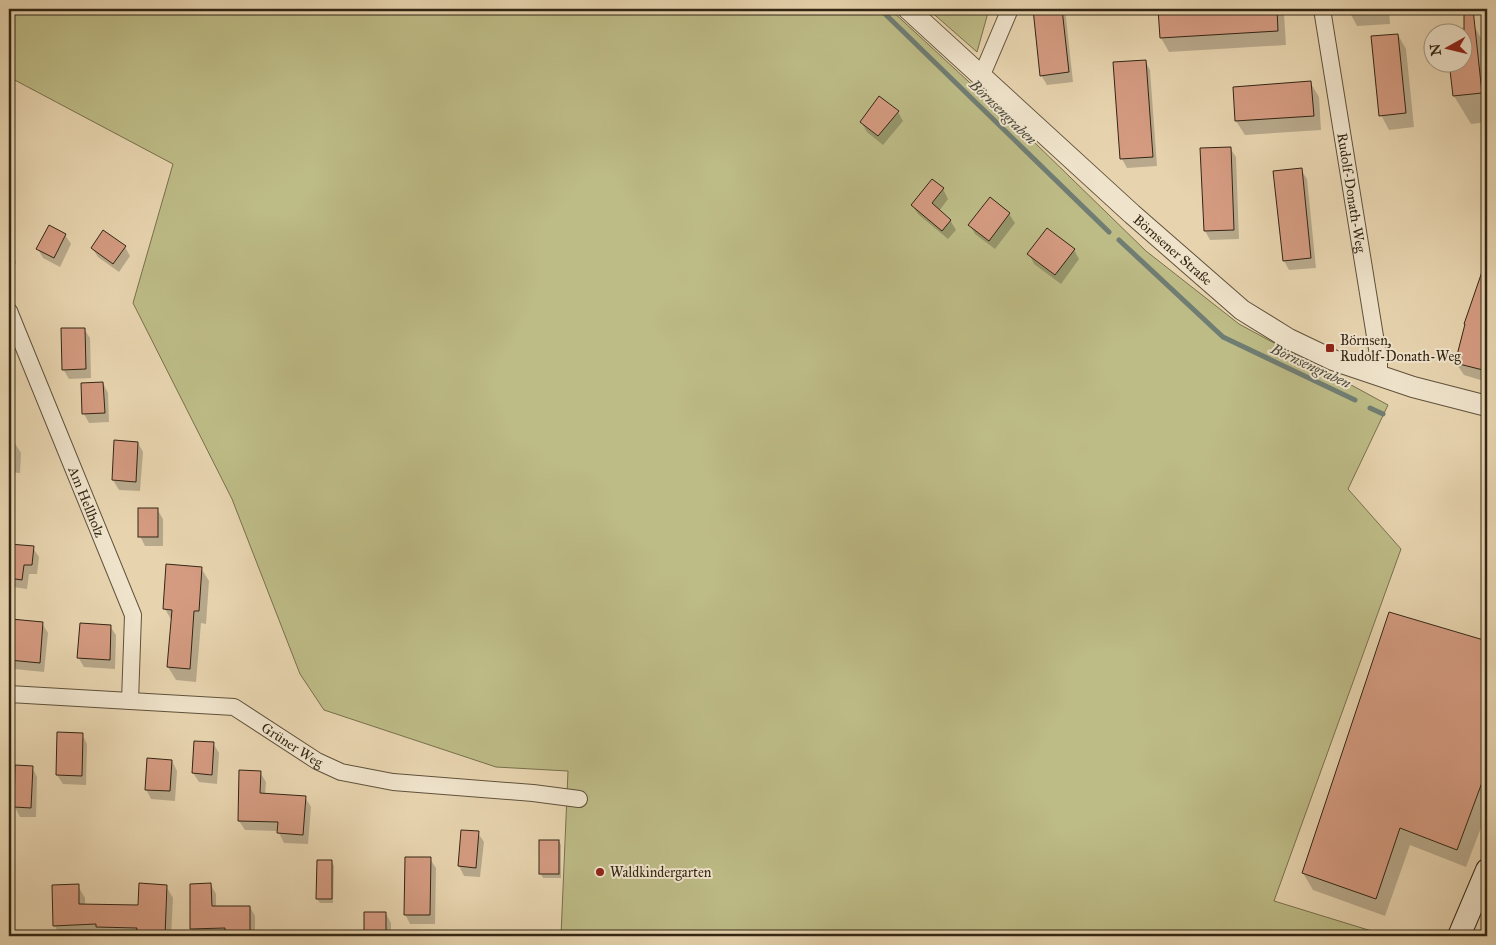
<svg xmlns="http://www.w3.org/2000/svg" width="1496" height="945" viewBox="0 0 1496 945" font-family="'IM FELL Great Primer',serif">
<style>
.green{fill:#bdbb86;stroke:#78704d}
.shadow{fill:#0003}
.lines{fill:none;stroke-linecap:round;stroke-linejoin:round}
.stream{stroke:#707d73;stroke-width:5}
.building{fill:#d49b81;stroke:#332614}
.minor-casing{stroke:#60523b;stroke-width:18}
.tertiary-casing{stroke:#60523b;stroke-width:22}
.secondary-casing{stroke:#332614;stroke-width:24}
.minor{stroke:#efe3cb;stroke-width:16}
.tertiary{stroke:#efe3cb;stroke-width:20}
.secondary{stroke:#efe3cb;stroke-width:22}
.poi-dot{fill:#8f2418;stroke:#efe3cb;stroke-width:2}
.labels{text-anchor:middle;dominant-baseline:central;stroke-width:4;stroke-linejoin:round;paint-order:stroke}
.street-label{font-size:14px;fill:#332614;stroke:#efe3cb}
.poi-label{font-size:14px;fill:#332614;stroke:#efe3cb;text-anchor:start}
.water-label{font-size:15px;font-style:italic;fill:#4c4a3c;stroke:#efe3cb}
</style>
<rect width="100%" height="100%" fill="#e7d4af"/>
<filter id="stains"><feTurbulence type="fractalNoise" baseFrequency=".004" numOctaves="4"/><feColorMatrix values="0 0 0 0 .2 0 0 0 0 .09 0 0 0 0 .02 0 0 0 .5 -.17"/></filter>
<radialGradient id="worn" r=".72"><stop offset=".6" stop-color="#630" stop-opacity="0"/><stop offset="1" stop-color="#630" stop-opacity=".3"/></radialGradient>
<g class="green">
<polygon points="9,9 890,9 1033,141 1146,251 1239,324 1388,405 1348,489 1401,549 1274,901 1388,936 561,936 568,771 496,767 324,710 300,674 232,499 133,303 173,164 9,77"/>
<polygon points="928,9 989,9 977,52"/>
</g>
<g class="shadow">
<polygon points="1034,9 1065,9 1073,82 1047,85 1041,75"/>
<polygon points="1159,9 1281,9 1284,14 1286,45 1169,52 1161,38"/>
<polygon points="1348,9 1389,9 1390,24 1357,26"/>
<polygon points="1474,26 1487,49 1487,122 1471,124 1454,96 1451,62 1464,62 1464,32 1447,32 1447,30"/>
<polygon points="1398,35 1406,49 1414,127 1389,130 1381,115"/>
<polygon points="1145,61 1150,70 1157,166 1127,168 1122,159 1115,63"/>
<polygon points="1310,82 1319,97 1321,130 1245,135 1236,121"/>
<polygon points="898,112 903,121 883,145 867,132 861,122"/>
<polygon points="1230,148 1236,157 1239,239 1210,240 1205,231"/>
<polygon points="1301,170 1307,179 1316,268 1289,270 1284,261"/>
<polygon points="932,180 943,189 948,199 939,211 950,220 956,230 948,239 918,214 912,205"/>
<polygon points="990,199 1009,214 1015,223 995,249 975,234 970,225"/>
<polygon points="1487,215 1487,251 1482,216"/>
<polygon points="65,235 71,244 60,267 43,258 38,249"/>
<polygon points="125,247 130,256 119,272 98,257 92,248"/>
<polygon points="1074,250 1079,259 1061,284 1034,264 1029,254"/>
<polygon points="9,252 16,262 9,280"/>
<polygon points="1481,277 1487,279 1487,382 1464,375 1456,363"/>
<polygon points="84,329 90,338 91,378 69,379 63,369"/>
<polygon points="103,383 108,393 109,422 89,423 84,414"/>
<polygon points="9,442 14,442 21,453 20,473 9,472"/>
<polygon points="138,443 143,452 140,491 119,490 113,480"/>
<polygon points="157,509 163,519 163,546 145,546 140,536"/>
<polygon points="9,545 33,548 39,557 37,574 29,574 27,589 13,587 9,581"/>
<polygon points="201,568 209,581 206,624 201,623 196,682 176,680 168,667 172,621 165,609"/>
<polygon points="1390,614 1487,642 1487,812 1466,867 1410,845 1385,916 1313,890 1303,873"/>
<polygon points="12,621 42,623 48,633 44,672 14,669 9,660"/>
<polygon points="110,626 116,635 115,669 84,667 78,657"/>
<polygon points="82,734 87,744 86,785 63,784 57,775"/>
<polygon points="213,743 219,753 217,784 199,782 193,773"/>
<polygon points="172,761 177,771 175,801 151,799 146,789"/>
<polygon points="16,766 32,767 37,777 36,817 20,817 15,807"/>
<polygon points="260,772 266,782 265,795 305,797 311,807 308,844 284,843 278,831 245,830 239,821"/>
<polygon points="478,833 484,842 480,877 464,876 459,866"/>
<polygon points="559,841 561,845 561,878 543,878 540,873"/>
<polygon points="430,859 436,868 435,924 410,924 405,914"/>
<polygon points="332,862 334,866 333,903 320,903 317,899"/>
<polygon points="211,885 216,894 216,907 250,907 255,916 255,936 196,936 192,928"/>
<polygon points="78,886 85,898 85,906 139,906 166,886 173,898 171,936 61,936 54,925"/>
<polygon points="365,913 386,914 391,923 391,936 367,936 365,932"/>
<polygon points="538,932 556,933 558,936 538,936"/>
<polygon points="10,934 24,936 10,936"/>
</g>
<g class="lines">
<g class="stream">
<polyline points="880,9 1109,232"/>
<polyline points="1119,240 1223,337 1355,400"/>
<polyline points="1370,408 1383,414"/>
</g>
</g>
<g class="building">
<polygon points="1033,9 1062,9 1069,72 1040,76"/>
<polygon points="1158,9 1277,9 1278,31 1160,38"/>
<polygon points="1464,9 1473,9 1482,93 1453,96 1449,62 1464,62"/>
<polygon points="1398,34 1406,113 1379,116 1371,36"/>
<polygon points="1146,60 1153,157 1120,159 1113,62"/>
<polygon points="1311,81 1314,116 1235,121 1233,87"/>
<polygon points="879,96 899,111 878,136 860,122"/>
<polygon points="1231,147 1234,230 1204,231 1200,148"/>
<polygon points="1302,168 1311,258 1283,261 1273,171"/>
<polygon points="932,179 944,188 932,203 951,220 942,231 911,205"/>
<polygon points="990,197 1010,213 989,241 968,225"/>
<polygon points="49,225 66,234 54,258 36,249"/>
<polygon points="1047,228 1075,249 1055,275 1027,254"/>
<polygon points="103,230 126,246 113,264 91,248"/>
<polygon points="1485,263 1487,263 1487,371 1455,363 1465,324 1464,324"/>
<polygon points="61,328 85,328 86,369 62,370"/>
<polygon points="103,382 105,413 82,414 81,383"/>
<polygon points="114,440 138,442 136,482 112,480"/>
<rect x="138" y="508" width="20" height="29"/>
<polygon points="9,544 34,546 32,565 24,565 22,580 9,578"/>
<polygon points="166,564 202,567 199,611 194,611 190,669 167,667 172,610 163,609"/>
<polygon points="1389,612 1487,641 1487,769 1457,850 1400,828 1376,899 1302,873"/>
<polygon points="11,619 43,622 40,663 9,660"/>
<polygon points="80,623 111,625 110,660 77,658"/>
<polygon points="57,732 83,733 82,776 56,775"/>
<polygon points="194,741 214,742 212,775 192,773"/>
<polygon points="147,758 172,760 170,791 145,790"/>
<polygon points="15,765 33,766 31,808 14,807"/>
<polygon points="239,770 261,771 260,793 306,796 303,835 277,833 278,822 238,821"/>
<polygon points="461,830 479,831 476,868 458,866"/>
<rect x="539" y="840" width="20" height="34"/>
<polygon points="405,857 431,857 430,915 404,915"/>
<polygon points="317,860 332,860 332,899 316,899"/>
<polygon points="139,883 167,885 165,936 136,935 137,928 96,927 96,924 53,926 52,885 79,884 79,904 138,905"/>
<polygon points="211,883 212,906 250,906 250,931 225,932 225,928 190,929 190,884"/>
<polygon points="364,912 386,912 386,933 364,932"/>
</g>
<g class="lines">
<g class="minor-casing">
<g id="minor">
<path id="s1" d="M1322,9L1379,361V376"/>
<polyline points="981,77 1010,9"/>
<path id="s2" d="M9,311L133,615L130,701"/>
<path id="s3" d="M9,694L234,707L317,761L341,772L393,782L533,793L579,799"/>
</g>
</g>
<g class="tertiary-casing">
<g id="tertiary">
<path id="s4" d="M908,9L1132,214L1242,310L1289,339L1333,360L1413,387L1487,406"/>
</g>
</g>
<g class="secondary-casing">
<polyline id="secondary" points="1459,936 1487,870"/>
</g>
<use href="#minor" class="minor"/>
<use href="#tertiary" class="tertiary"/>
<use href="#secondary" class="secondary"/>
</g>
<g class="poi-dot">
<rect x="1325" y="343" width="10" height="10" rx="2.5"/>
<circle cx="600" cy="872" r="5"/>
</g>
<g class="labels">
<g class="street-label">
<text stroke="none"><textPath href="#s1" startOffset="186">Rudolf-Donath-Weg</textPath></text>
<text stroke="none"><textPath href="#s4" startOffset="358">Börnsener Straße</textPath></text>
<text stroke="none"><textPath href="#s2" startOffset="206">Am Hellholz</textPath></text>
<text stroke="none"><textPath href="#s3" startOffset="295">Grüner Weg</textPath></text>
</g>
<g class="poi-label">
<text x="1340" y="340">Börnsen,<tspan x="1340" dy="16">Rudolf-Donath-Weg</tspan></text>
<text x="610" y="872">Waldkindergarten</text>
</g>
<g class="water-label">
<text transform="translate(1003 112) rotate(44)">Börnsengraben</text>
<text transform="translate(1311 366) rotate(25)">Börnsengraben</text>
</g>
</g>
<rect width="1496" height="945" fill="none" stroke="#e7d4af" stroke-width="30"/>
<rect x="10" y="10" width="1476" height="925" fill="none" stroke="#332614" stroke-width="2.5"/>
<rect x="15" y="15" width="1466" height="915" fill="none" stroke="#332614"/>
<g transform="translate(1448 48) rotate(262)"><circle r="24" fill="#efe3cb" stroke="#a49782"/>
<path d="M0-4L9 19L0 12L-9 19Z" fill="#8f2418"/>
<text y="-8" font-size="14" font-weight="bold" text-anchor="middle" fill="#332614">N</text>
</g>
<rect width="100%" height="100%" filter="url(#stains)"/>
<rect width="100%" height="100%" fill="url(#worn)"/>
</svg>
